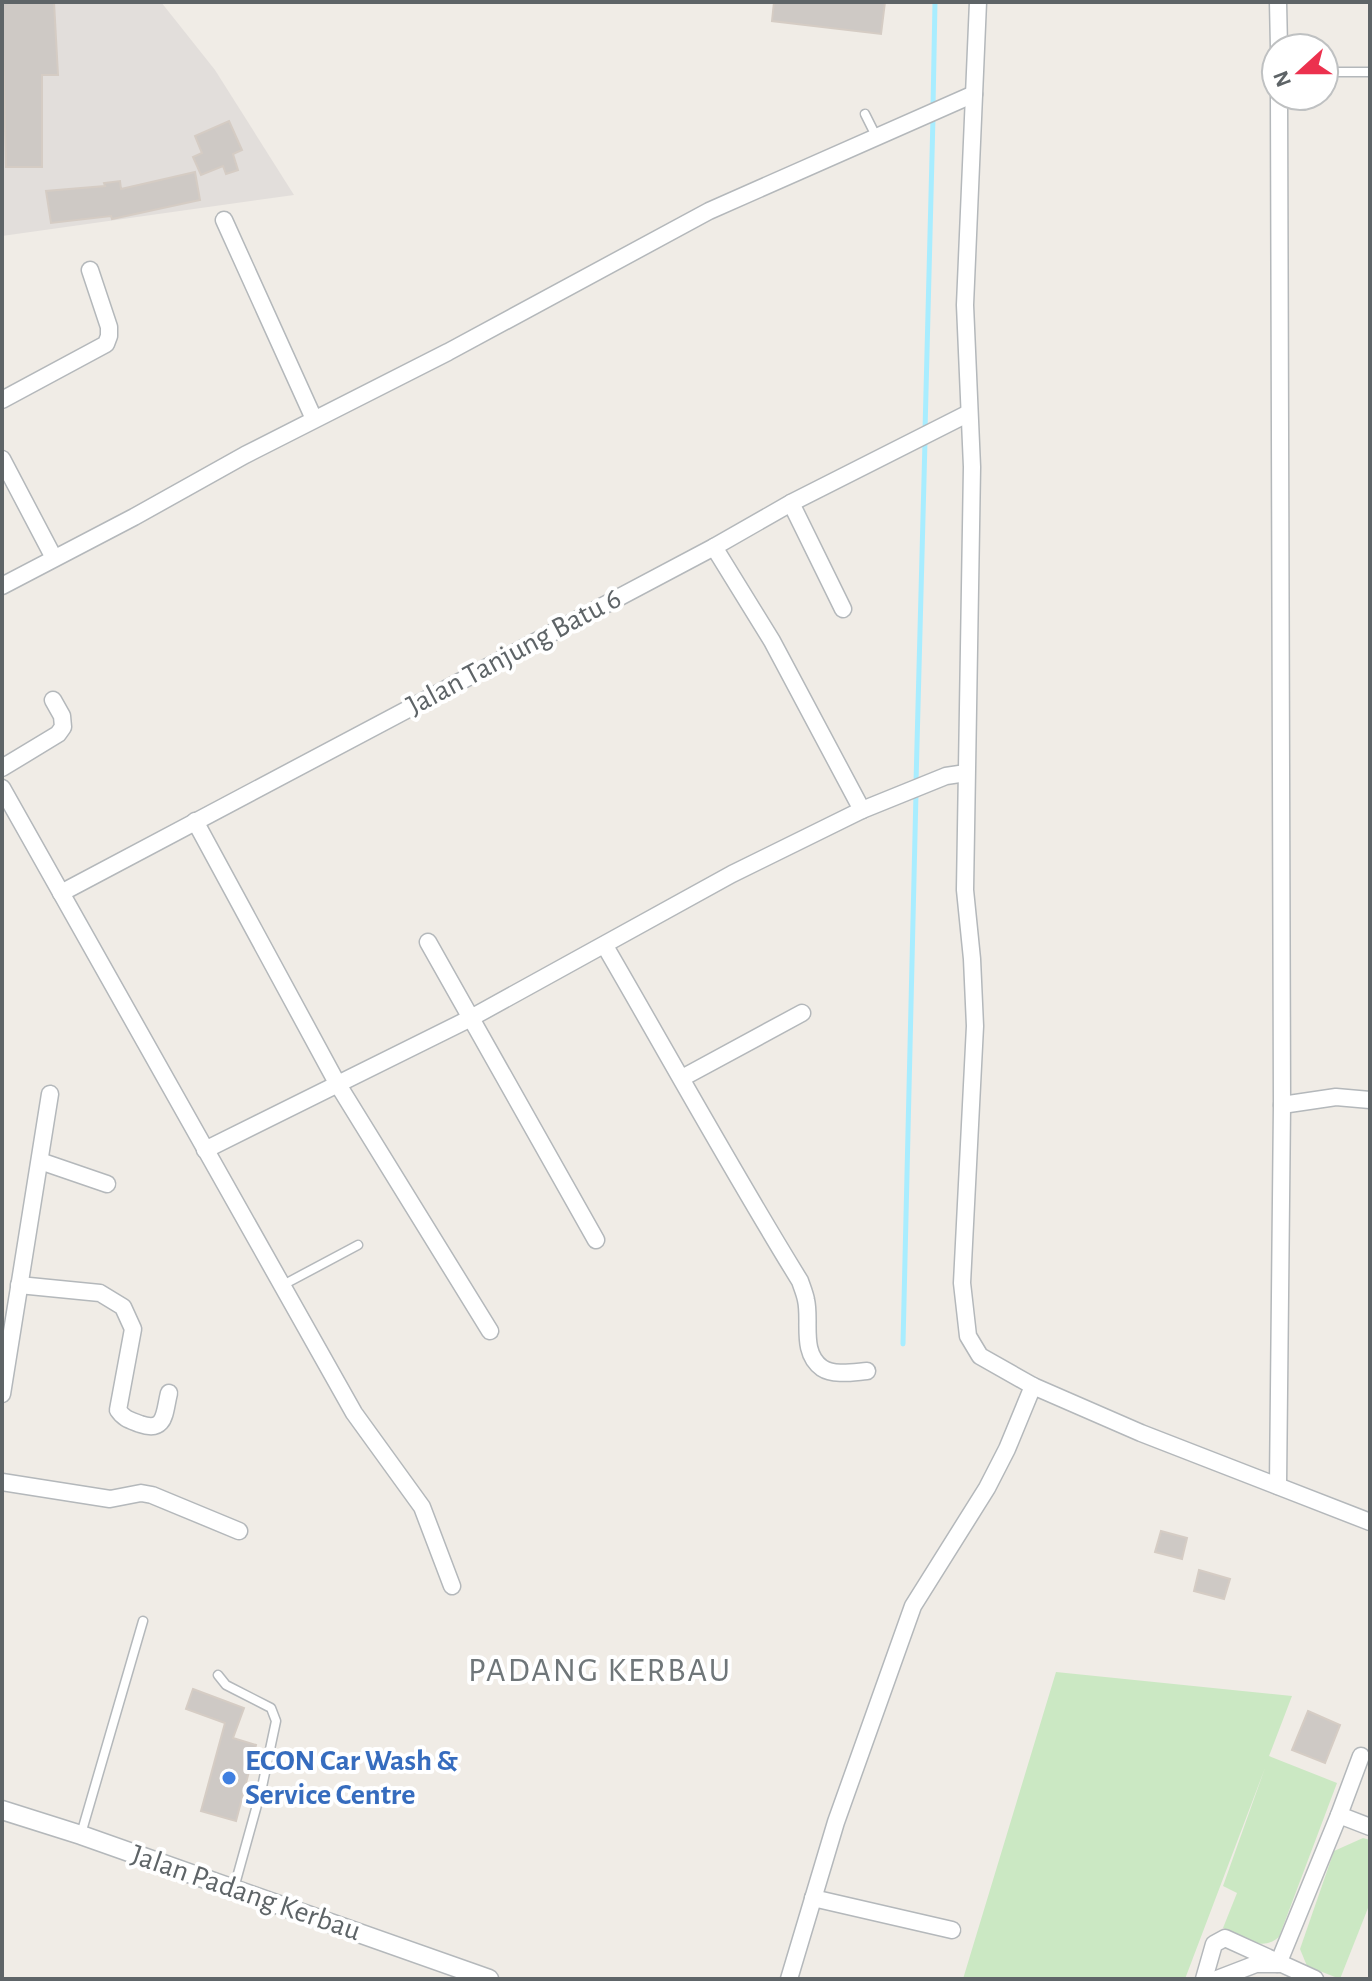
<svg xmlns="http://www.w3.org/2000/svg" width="1372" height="1981" viewBox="0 0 1372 1981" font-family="'Alegreya Sans',sans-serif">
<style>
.industrial{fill:#e2dedb}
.green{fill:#cbe8c3}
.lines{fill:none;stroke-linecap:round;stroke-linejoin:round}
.stream{stroke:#a8edff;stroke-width:5}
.building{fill:#cec9c5;stroke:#d5ccc4;stroke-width:2}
.service-casing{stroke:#b4b8bb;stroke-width:11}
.minor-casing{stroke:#b4b8bb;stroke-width:19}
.tertiary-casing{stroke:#b4b8bb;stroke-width:21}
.service{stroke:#fff;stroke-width:8}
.minor{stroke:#fff;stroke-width:16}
.tertiary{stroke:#fff;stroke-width:18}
.shop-dot{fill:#3f7fe0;stroke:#fff;stroke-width:3}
.labels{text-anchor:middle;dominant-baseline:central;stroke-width:8;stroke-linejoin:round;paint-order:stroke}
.street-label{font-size:30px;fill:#5e6467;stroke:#fff}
.shop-label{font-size:30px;font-weight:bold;fill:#366cbe;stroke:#fff;text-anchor:start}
.quarter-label{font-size:34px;letter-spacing:2px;fill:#6f7679;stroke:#fff}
</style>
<rect width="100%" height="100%" fill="#f0ece6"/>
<polygon class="industrial" points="2,2 161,2 215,70 294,195 2,236"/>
<g class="green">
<path d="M1056,1672L1292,1696L1269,1756L1337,1783L1279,1937C1260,1953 1244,1937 1223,1928L1237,1893L1223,1886L1265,1768L1185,1979H963Z"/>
<polygon points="1363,1838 1370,1840 1370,1903 1340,1979 1307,1966 1300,1949 1334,1851"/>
</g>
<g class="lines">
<g class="stream">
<polyline points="933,107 935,2"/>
<polyline points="925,431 933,117"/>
<polyline points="916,783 925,441"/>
<polyline points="903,1344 916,793"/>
</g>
</g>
<g class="building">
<polygon points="2,2 54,2 58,75 42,75 42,167 6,167"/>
<polygon points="774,2 885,2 881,34 772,21"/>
<polygon points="229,121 242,150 233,154 238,170 226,174 223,166 201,175 193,157 202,153 195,136"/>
<polygon points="195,172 200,200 112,219 111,216 51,223 46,191 105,186 104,183 120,181 121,189"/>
<polygon points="1161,1531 1187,1538 1182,1559 1155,1552"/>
<polygon points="1199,1570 1230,1579 1224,1599 1194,1591"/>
<polygon points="193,1689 244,1708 233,1738 256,1745 236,1821 201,1811 225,1723 186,1709"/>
<polygon points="1308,1711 1340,1725 1325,1763 1292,1750"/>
</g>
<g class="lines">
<g class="service-casing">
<g id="service">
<polyline points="1324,72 1370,72"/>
<polyline points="865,114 876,136"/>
<polyline points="283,1285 358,1245"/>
<polyline points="218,1675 226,1685 271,1708 276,1721 262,1787 234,1888"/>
<polyline points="81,1834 143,1621"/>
</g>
</g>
<g class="minor-casing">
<g id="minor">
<polyline points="978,2 965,305 972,467 965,890 972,959 975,1026 962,1283 968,1336 980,1356 1033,1386 1141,1433 1370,1522"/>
<polyline points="1278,2 1279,48"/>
<polyline points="224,220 314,419"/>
<polyline points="2,400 106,344 109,336 109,327 90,270"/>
<polyline points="2,459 54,558"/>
<polyline points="791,503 843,609"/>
<polyline points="714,547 772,641 862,810"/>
<polyline points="2,586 134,517 245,455 448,352 709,211 974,94"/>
<polyline points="2,768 58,734 63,727 62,716 53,700"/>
<polyline points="2,788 354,1413 422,1507 452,1586"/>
<polyline points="195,821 337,1083 490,1331"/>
<polyline points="61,893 714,547 791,503 969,413"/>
<polyline points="428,942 596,1240"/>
<path d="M605,946C670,1058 732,1171 800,1281C802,1287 805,1294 806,1300C811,1321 800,1352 822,1368C834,1376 854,1372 867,1371"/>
<polyline points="682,1078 802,1013"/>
<polyline points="1282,1105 1336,1097 1370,1100"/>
<polyline points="205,1150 469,1019 732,874 862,810 946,776 966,773"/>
<polyline points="40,1161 107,1184"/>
<path d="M19,1285L100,1293L123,1307L133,1329L118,1410C124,1419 130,1420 140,1424C166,1433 164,1413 169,1393"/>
<polyline points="2,1394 50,1094"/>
<polyline points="2,1482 110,1499 141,1493 152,1495 239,1531"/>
<polyline points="1278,1486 1282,1105 1279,96"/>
<polyline points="1339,1815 1361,1756"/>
<polyline points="813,1898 952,1930"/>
<polyline points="1278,1964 1339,1815 1370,1827"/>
<polyline points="789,1979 836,1822 913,1606 987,1488 1007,1449 1033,1386"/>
<polyline points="1204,1979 1214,1944 1225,1938 1315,1979"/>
<polyline points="1217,1979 1256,1964 1277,1964"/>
</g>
</g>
<g class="tertiary-casing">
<polyline id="tertiary" points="2,1810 81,1835 489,1979"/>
</g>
<use href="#service" class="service"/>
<use href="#minor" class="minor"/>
<use href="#tertiary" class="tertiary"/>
</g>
<circle class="shop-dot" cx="229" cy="1778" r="8"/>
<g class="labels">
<g class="street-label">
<text transform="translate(514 652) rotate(-28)">Jalan Tanjung Batu 6</text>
<text transform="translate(246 1893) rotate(19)">Jalan Padang Kerbau</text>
</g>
<g class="shop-label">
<text x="245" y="1761">ECON Car Wash &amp;<tspan x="245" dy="34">Service Centre</tspan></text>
</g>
<g class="quarter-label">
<text x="600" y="1671">PADANG KERBAU</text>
</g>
</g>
<rect width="1372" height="1981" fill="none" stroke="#5e6467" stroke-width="8"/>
<g transform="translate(1300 72) rotate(249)"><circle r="38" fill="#ffffff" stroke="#bfc1c2" stroke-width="2"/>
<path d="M0-6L14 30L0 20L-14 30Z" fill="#ec314e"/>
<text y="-12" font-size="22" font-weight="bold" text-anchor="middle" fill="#5e6467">N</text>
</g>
</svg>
